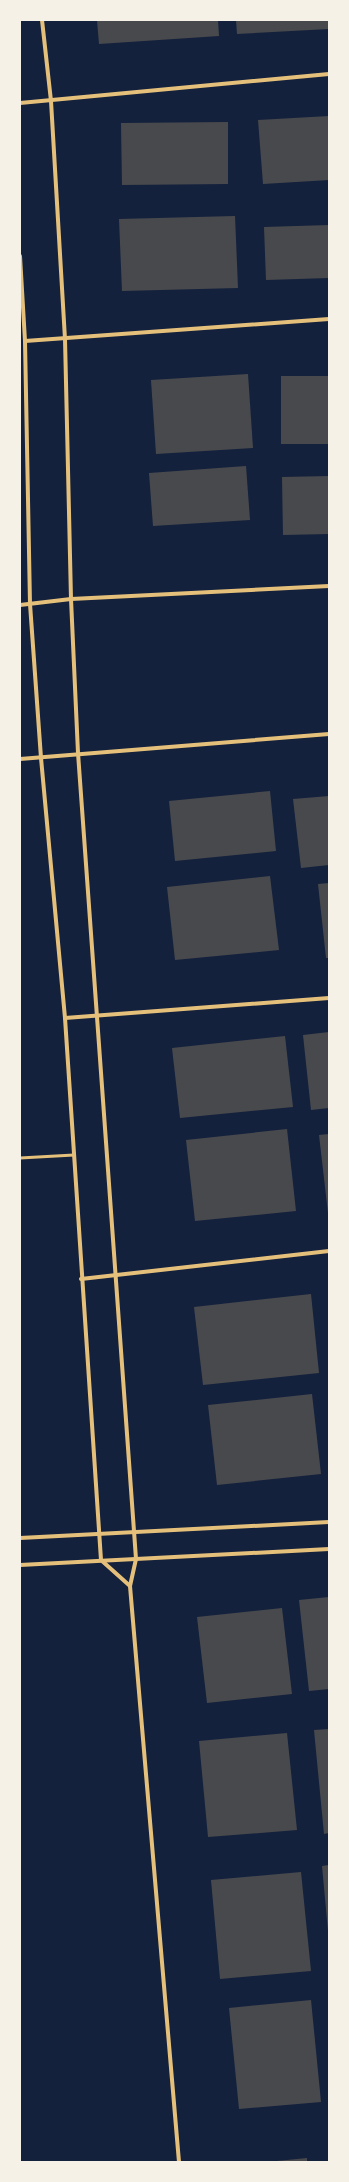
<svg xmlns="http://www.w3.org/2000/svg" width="349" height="2182" viewBox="0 0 349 2182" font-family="Commissioner,sans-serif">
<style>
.building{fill:#48494c}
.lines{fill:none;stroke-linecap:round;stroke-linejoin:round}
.service{stroke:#e5c07b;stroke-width:3}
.minor{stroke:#e5c07b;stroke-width:4}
</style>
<rect width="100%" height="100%" fill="#14213d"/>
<g class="building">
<polygon points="97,20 218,20 219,36 99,44"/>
<polygon points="236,20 329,20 329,29 237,34"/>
<polygon points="329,116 329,180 263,184 258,120"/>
<polygon points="228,122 228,184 122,185 121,123"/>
<polygon points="235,216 238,288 122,291 119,219"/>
<polygon points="329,225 329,278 266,280 264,227"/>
<polygon points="248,374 253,448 156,454 151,380"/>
<rect x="281" y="376" width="48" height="68"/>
<polygon points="246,466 250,520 153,526 149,473"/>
<polygon points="329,476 329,534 283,535 282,477"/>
<polygon points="270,791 276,851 175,861 169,801"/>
<polygon points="329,796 329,865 301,868 293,799"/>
<polygon points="270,876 279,950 175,960 167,887"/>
<polygon points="329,883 329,958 326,958 318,884"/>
<polygon points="329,1032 329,1108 311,1110 303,1035"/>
<polygon points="285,1036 293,1107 180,1118 172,1048"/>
<polygon points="287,1129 296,1211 195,1221 186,1140"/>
<polygon points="329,1134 329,1213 328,1213 319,1135"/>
<polygon points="311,1294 319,1373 203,1385 194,1307"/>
<polygon points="312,1394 321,1474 217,1485 208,1405"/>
<polygon points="329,1597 329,1689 309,1691 299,1600"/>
<polygon points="282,1608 292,1694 207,1703 197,1617"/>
<polygon points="329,1729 329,1833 324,1834 314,1730"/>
<polygon points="287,1733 297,1830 208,1837 199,1741"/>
<polygon points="329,1865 329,1931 328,1931 322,1866"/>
<polygon points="301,1872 311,1971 220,1979 211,1880"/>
<polygon points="311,2000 321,2102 239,2109 229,2008"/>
<polygon points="307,2158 307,2162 277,2162 277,2161"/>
</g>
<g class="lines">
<polyline class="service" points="20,1158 74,1155"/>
<g class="minor">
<polyline points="42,20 51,101 65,339 71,599 78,753 136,1559 130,1586 179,2162"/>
<polyline points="20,103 329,74"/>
<polyline points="20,256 25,341 30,604 41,758 65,1018 101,1560 130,1586"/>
<polyline points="25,341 329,319"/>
<polyline points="20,605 71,599 329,586"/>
<polyline points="20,759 329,734"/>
<polyline points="65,1018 329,998"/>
<polyline points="81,1279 329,1251"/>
<polyline points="20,1538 329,1522"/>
<polyline points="20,1565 329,1549"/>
</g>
</g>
<rect width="349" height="2182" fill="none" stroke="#f6f1e7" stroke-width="42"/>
</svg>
